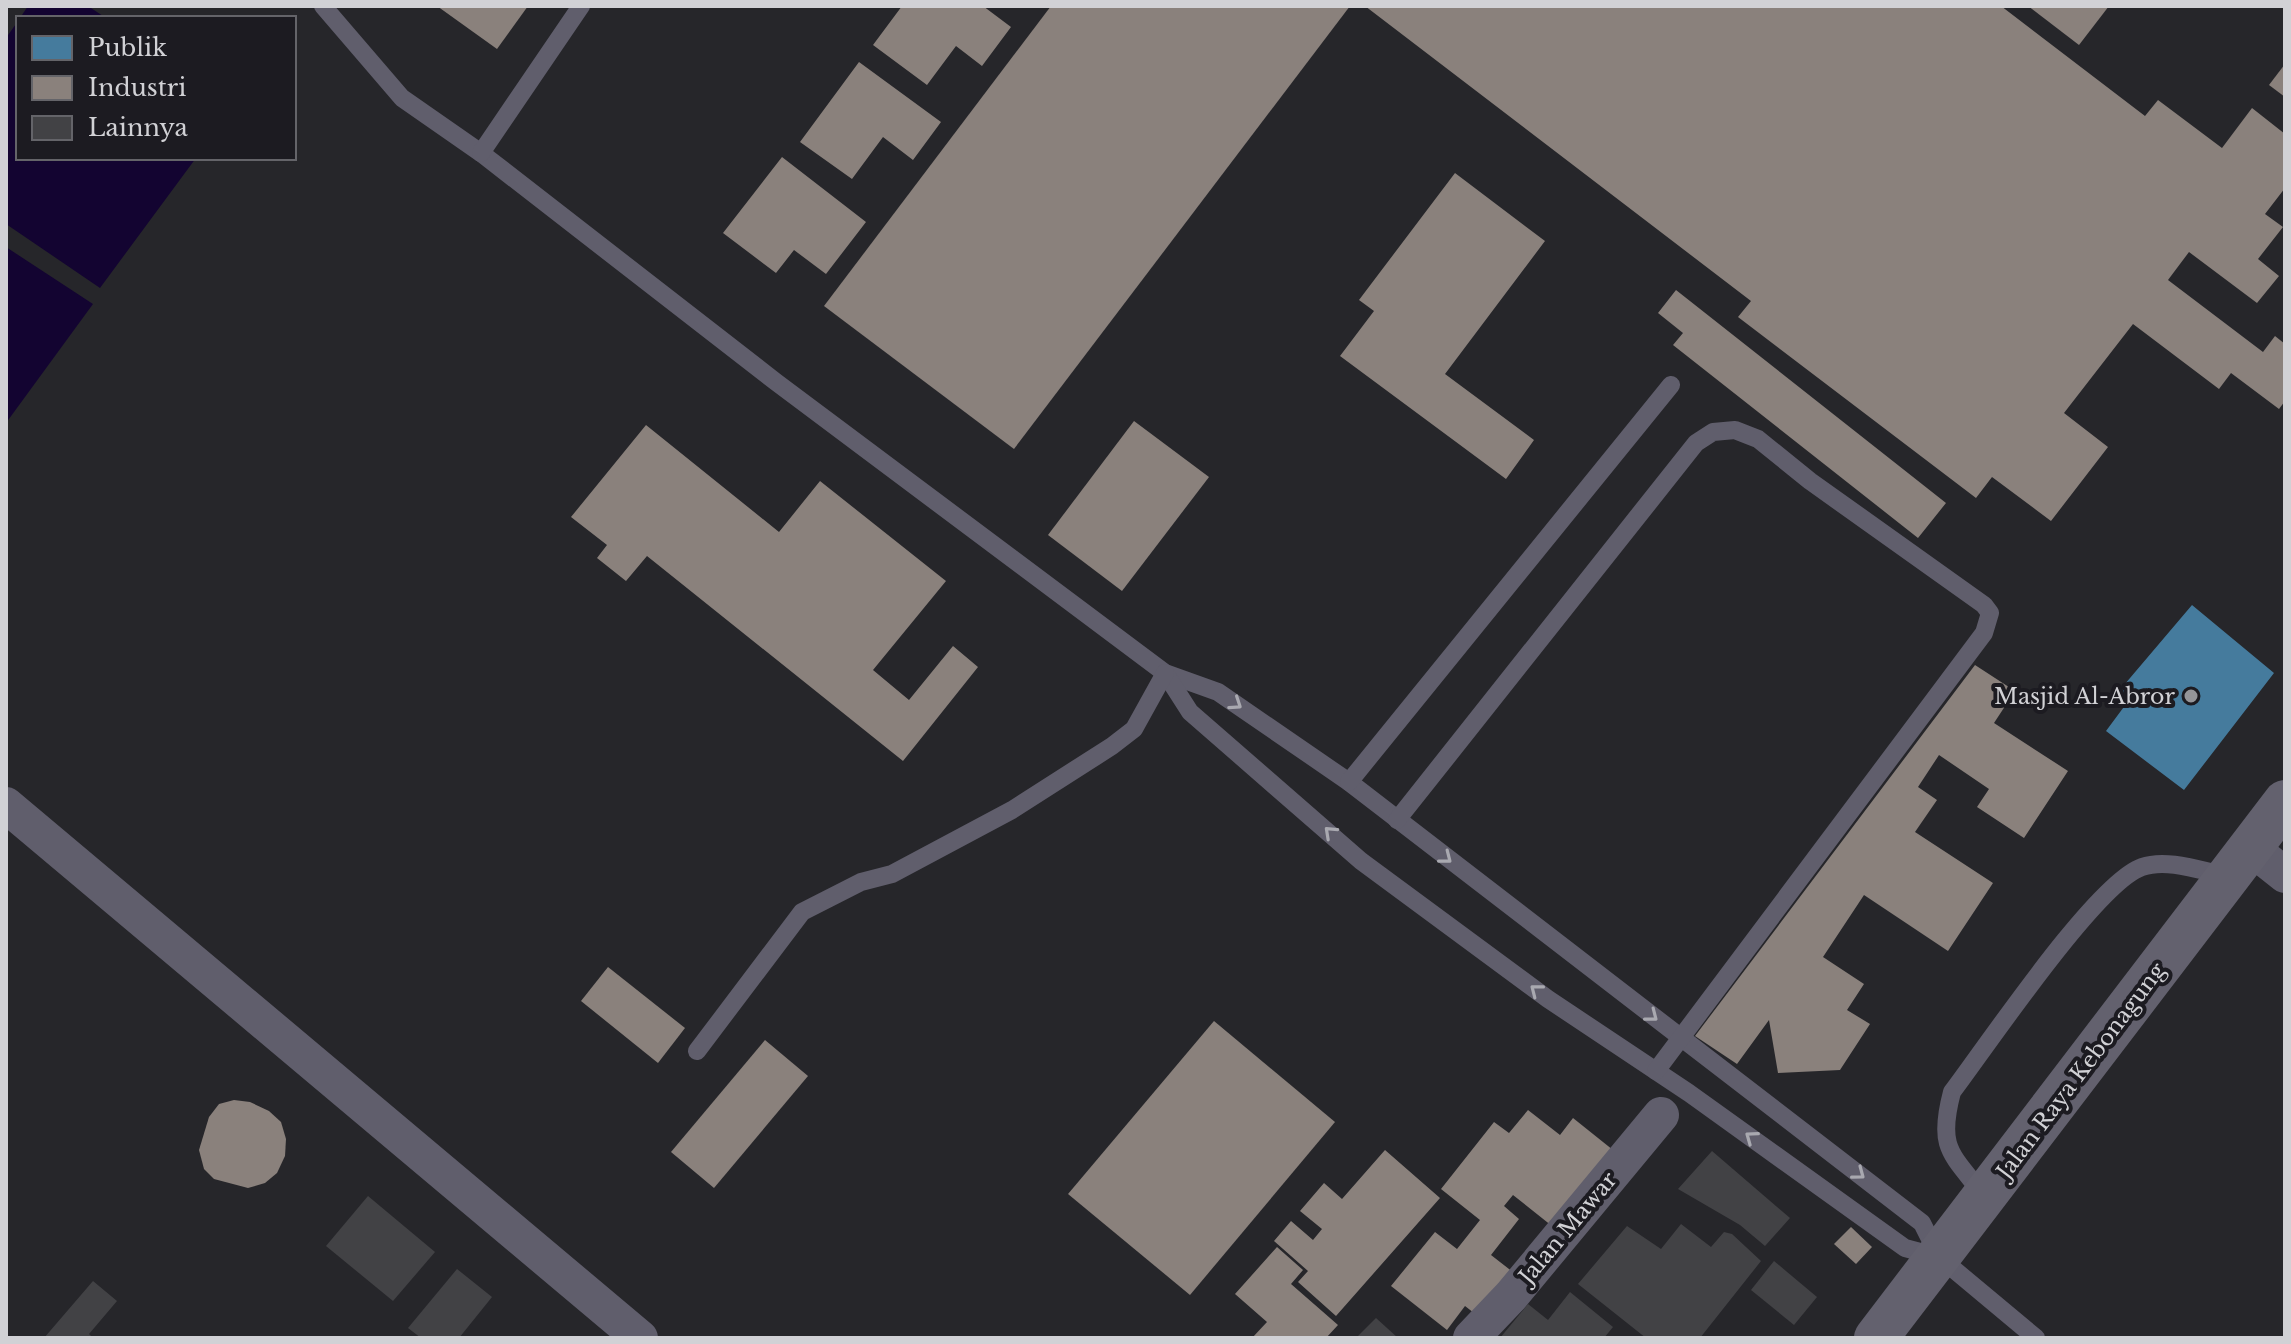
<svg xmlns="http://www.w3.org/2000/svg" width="2291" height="1344" viewBox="0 0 2291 1344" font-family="'Libre Baskerville',serif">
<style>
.water{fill:#130431}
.public{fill:#457b9d}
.industry{fill:#8a817c}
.building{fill:#424245}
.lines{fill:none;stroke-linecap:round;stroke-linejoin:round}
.service{stroke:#605e6c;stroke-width:18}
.minor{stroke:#605e6c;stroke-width:36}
.trunk{stroke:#63616e;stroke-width:44}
.oneway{stroke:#a9a9b0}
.poi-dot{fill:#959599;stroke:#1c1b21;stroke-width:3}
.labels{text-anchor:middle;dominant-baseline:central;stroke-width:8;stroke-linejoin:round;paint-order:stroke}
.poi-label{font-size:22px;fill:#d1d1d5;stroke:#1c1b21;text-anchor:end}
.street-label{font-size:22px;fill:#d1d1d5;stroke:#1c1b21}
</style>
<rect width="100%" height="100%" fill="#26262a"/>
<g class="water">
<polygon points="28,6 88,6 106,18 20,18"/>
<polygon points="18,21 18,158 196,158 100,288 6,224 6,38"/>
<polygon points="6,247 93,304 6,423"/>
</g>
<polygon class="public" points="2192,605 2274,673 2184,790 2106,731 2129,700 2119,691"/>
<g class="industry">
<polygon points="437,6 528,6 497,49"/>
<polygon points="902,6 983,6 1011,27 982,66 956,46 927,85 873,45"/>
<polygon points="1051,6 1350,6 1014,449 824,306"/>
<polygon points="1365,6 2001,6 2145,116 2158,100 2222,148 2252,108 2285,134 2285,188 2265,214 2283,227 2258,259 2279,276 2257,303 2189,252 2168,280 2263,352 2275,336 2285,344 2285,401 2279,409 2231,373 2219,389 2133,324 2064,413 2108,447 2051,521 1992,477 1976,498 1738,317 1751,301"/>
<polygon points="2028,6 2109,6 2079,45"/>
<polygon points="859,62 941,122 913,160 883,137 852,179 800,142"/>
<polygon points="2285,64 2285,97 2269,85"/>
<polygon points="782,157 866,222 826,274 794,250 776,273 723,233"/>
<polygon points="1455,173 1545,241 1445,374 1534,440 1506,479 1340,356 1374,311 1359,300"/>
<polygon points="1676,290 1946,503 1918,538 1673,345 1683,333 1658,313"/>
<polygon points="1134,421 1209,477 1122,591 1048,535"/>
<polygon points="646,425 779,532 820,481 946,581 873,670 909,700 953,646 978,667 903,761 647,556 626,581 597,558 607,545 571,517"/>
<polygon points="1975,665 2015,691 1994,723 2068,771 2024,838 1977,807 1989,789 1939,755 1918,787 1937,800 1915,832 1993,883 1948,951 1864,895 1823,957 1864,984 1847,1010 1870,1024 1840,1070 1778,1073 1769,1020 1737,1064 1695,1036"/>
<polygon points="608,967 685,1028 658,1063 581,1001"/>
<polygon points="1214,1021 1335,1122 1190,1295 1068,1194"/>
<polygon points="765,1040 808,1076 714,1188 671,1152"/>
<polygon points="234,1100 250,1102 269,1111 281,1122 286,1139 285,1156 277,1173 265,1183 248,1188 214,1179 204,1169 199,1150 209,1117 219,1104"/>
<polygon points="1528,1110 1560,1135 1573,1118 1618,1154 1557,1230 1513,1195 1504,1206 1519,1219 1491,1255 1518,1276 1483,1320 1465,1306 1447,1330 1391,1286 1435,1232 1457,1249 1480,1220 1441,1189 1494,1122 1509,1133"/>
<polygon points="1385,1150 1440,1198 1336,1316 1298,1282 1308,1271 1274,1241 1291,1221 1313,1240 1322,1229 1300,1211 1324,1183 1342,1199"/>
<polygon points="1851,1227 1872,1247 1856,1264 1834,1244"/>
<polygon points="1277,1247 1303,1270 1291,1284 1338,1325 1326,1338 1252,1338 1267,1322 1235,1294"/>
</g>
<g class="building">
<polygon points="1712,1151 1790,1218 1765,1246 1740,1225 1678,1189"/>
<polygon points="368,1196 435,1252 393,1301 326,1246"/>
<polygon points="1681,1224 1711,1247 1724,1232 1732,1234 1761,1261 1700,1338 1646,1338 1578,1284 1627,1226 1661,1249"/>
<polygon points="1774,1261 1817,1297 1794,1325 1751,1290"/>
<polygon points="457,1269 492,1297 459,1338 421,1338 408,1328"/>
<polygon points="93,1281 117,1301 89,1334 93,1338 44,1338"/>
<polygon points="1570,1292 1613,1327 1604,1338 1500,1338 1528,1304 1548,1320"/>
<polygon points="1376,1318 1398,1338 1356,1338"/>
</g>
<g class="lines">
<g class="service">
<polyline points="323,6 402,98 481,153 776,382 1165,673 1218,692 1349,782 1922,1223 1937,1253"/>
<polyline points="481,153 581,6"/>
<polyline points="1165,673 1190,712 1361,861 1548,999 1689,1093 1905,1248 1939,1257 2036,1338"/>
<polyline points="1349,782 1671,385"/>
<polyline points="1397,820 1696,443 1713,432 1735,430 1758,439 1810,481 1984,605 1990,613 1984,633 1656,1071"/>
<polyline points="697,1051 802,912 861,882 892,874 1012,810 1112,746 1134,729 1165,673"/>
<path d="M1985,1197C1951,1153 1937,1149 1952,1092C1987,1046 2096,883 2142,867C2167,858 2202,871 2227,876"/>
</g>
<g class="minor">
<polyline points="6,805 640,1338"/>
<polyline points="2251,848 2285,875"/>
<polyline points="1471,1338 1511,1296 1661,1115"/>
</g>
<polyline class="trunk" points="1876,1338 2285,802"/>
</g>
<defs><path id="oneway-chevron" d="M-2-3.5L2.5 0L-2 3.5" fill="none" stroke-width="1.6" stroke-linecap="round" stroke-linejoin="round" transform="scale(2)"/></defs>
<g class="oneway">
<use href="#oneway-chevron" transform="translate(1236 704) rotate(34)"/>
<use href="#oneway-chevron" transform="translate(1330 832) rotate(-137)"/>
<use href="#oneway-chevron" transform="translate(1446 858) rotate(38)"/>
<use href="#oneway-chevron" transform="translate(1536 990) rotate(-142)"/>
<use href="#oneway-chevron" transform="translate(1652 1016) rotate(38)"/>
<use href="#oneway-chevron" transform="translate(1751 1137) rotate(-144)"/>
<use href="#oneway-chevron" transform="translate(1859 1174) rotate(37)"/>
</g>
<circle class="poi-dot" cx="2191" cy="696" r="8"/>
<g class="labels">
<g class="poi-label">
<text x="2175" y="696">Masjid Al-Abror</text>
</g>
<g class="street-label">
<text transform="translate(2081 1071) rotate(-53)">Jalan Raya Kebonagung</text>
<text transform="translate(1568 1228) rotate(-50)">Jalan Mawar</text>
</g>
</g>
<rect width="2291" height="1344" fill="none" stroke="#d1d1d5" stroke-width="16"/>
<rect x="16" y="16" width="280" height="144" fill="#1c1b21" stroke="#646469" stroke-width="2"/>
<rect x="32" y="36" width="40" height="24" fill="#457b9d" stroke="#646469" stroke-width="2"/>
<text x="88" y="56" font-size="24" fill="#d1d1d5">Publik</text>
<rect x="32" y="76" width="40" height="24" fill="#8a817c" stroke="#646469" stroke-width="2"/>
<text x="88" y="96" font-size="24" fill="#d1d1d5">Industri</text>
<rect x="32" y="116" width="40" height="24" fill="#424245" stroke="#646469" stroke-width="2"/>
<text x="88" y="136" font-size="24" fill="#d1d1d5">Lainnya</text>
</svg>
